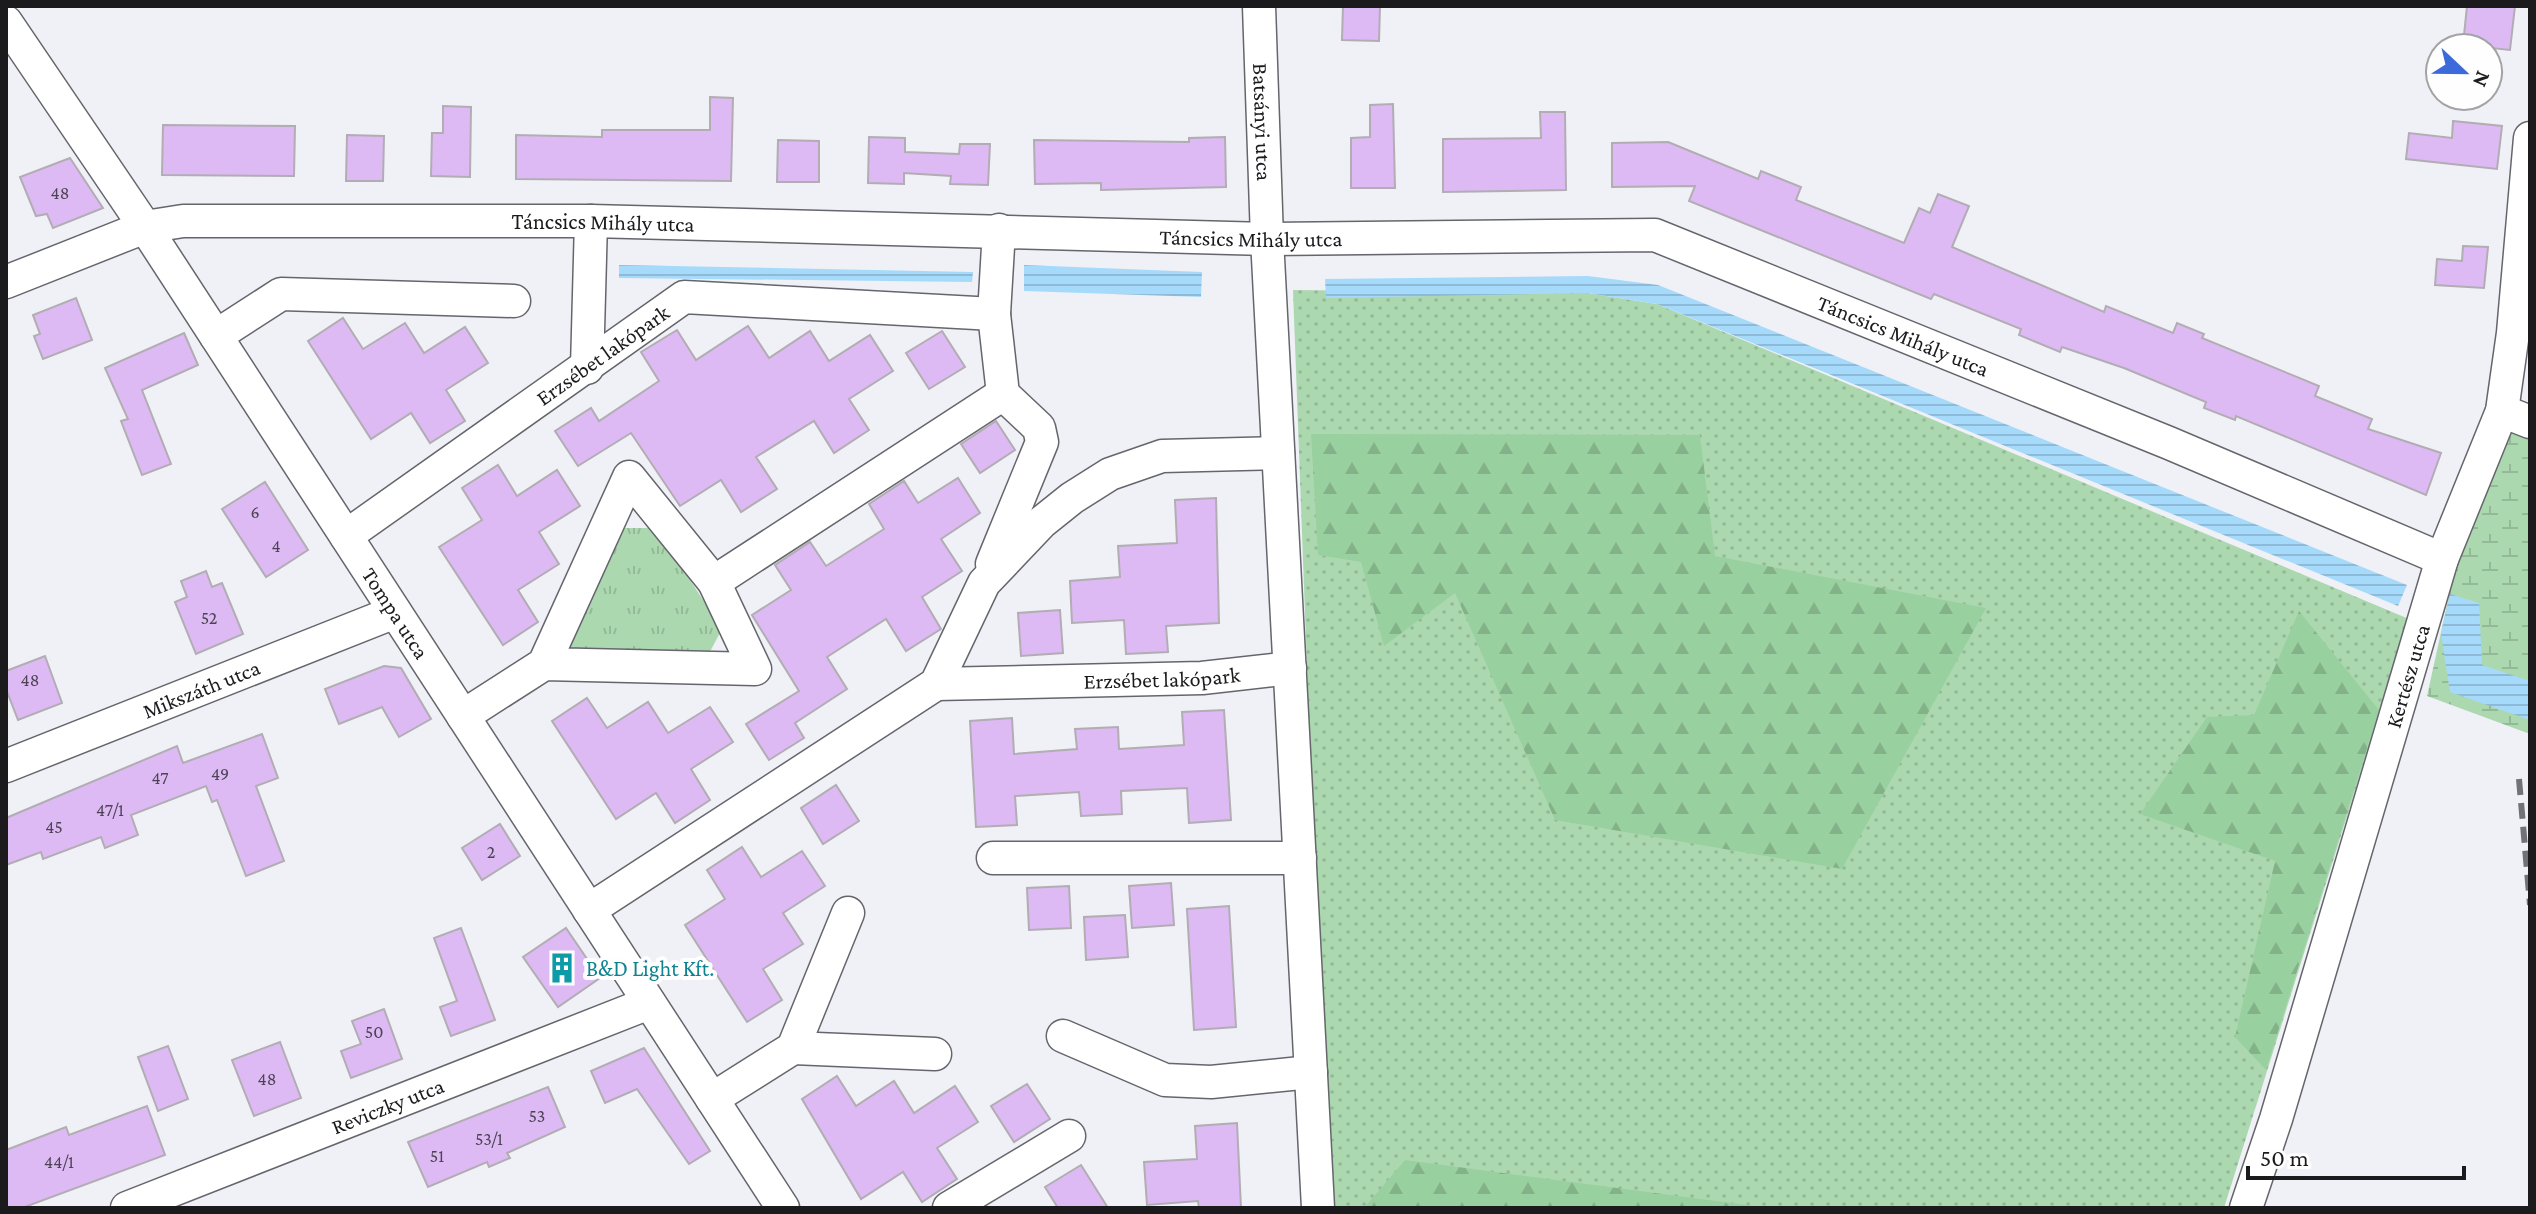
<svg xmlns="http://www.w3.org/2000/svg" width="2536" height="1214" viewBox="0 0 2536 1214" font-family="'Crimson Pro',serif">
<style>
.grass{fill:url(#grass-dots)}
.forest{fill:url(#forest-firs)}
.wetland{fill:url(#wetland-marsh)}
.park{fill:url(#park-tufts)}
.water{fill:url(#water-rules)}
.building{fill:#debaf4;stroke:#b1adb3;stroke-width:2}
.lines{fill:none;stroke-linecap:round;stroke-linejoin:round}
.minor-casing{stroke:#65666c;stroke-width:35}
.minor{stroke:#fff;stroke-width:32}
.rail{stroke:#727276;stroke-width:6;stroke-dasharray:16 8;stroke-linecap:butt}
.labels{text-anchor:middle;dominant-baseline:central;stroke-width:8;stroke-linejoin:round;paint-order:stroke}
.number-label{font-size:18px;fill:#4c4354}
.street-label{font-size:22px;fill:#1b1b1e;stroke:#fefefe}
.culture-label{font-size:22px;fill:#0d838f;stroke:#fefefe;text-anchor:start}
</style>
<defs>
<pattern id="grass-dots" width="8" height="8" patternUnits="userSpaceOnUse" patternTransform="scale(2)"><rect width="8" height="8" fill="#acd8b0"/><path d="M2 2h.1M6 6h.1" fill="none" stroke="#93b997" stroke-width="1.8" stroke-linecap="round"/></pattern>
<pattern id="forest-firs" width="22" height="20" patternUnits="userSpaceOnUse" patternTransform="scale(2)"><rect width="22" height="20" fill="#99d09f"/><path d="M5 1l3.5 6h-7zM16 11l3.5 6h-7z" fill="#83b288"/></pattern>
<pattern id="wetland-marsh" width="20" height="14" patternUnits="userSpaceOnUse" patternTransform="scale(2)"><rect width="20" height="14" fill="#acd8b0"/><path d="M1 5h8M5 5V1M11 12h8M15 12V8" fill="none" stroke="#93b997"/></pattern>
<pattern id="park-tufts" width="24" height="20" patternUnits="userSpaceOnUse" patternTransform="scale(2)"><rect width="24" height="20" fill="#acd8b0"/><path d="M3 7l-1-3M5 7V3M7 7l1-3M15 17l-1-3M17 17v-4M19 17l1-3" fill="none" stroke="#93b997"/></pattern>
<pattern id="water-rules" width="6" height="5" patternUnits="userSpaceOnUse" patternTransform="scale(2)"><rect width="6" height="5" fill="#a6dafb"/><path d="M0 2.5h6" fill="none" stroke="#8ebad7"/></pattern>
</defs>
<rect width="100%" height="100%" fill="#f0f0f7"/>
<polygon class="grass" points="1293,290 1587,293 1657,304 2409,619 2224,1208 1327,1208"/>
<g class="forest">
<polygon points="1311,434 1700,435 1715,556 1986,608 1842,869 1555,820 1455,593 1384,646 1361,562 1318,555"/>
<polygon points="2299,611 2379,710 2266,1070 2235,1037 2275,861 2140,814 2207,717 2254,715"/>
<polygon points="1405,1160 1769,1208 1364,1208"/>
</g>
<polygon class="wetland" points="2513,430 2530,436 2530,734 2427,696 2456,564"/>
<polygon class="park" points="620,528 656,528 722,629 705,661 566,654"/>
<g class="water">
<polygon points="619,265 973,272 972,282 619,278"/>
<polygon points="1024,265 1202,272 1201,297 1024,291"/>
<polygon points="1588,276 1658,285 2407,585 2398,606 1657,304 1587,293 1326,298 1325,279"/>
<polygon points="2450,594 2479,603 2482,665 2530,681 2530,720 2450,692 2441,633"/>
</g>
<g class="building">
<polygon points="1343,6 1380,6 1379,41 1342,40"/>
<polygon points="2467,6 2515,6 2510,50 2463,45"/>
<polygon points="710,97 733,98 731,181 516,179 516,135 602,137 602,130 710,130"/>
<polygon points="1393,104 1395,188 1351,188 1351,138 1370,137 1370,105"/>
<polygon points="443,106 471,107 470,177 431,176 432,133 443,133"/>
<polygon points="1540,112 1565,112 1566,190 1443,192 1443,139 1541,138"/>
<polygon points="2453,121 2502,126 2497,169 2406,159 2409,133 2452,138"/>
<polygon points="163,125 295,126 294,176 162,175"/>
<polygon points="347,135 384,136 383,181 346,181"/>
<polygon points="869,137 905,138 905,152 959,154 960,144 990,144 988,185 950,184 951,176 904,173 904,184 868,183"/>
<polygon points="1225,137 1226,187 1101,190 1101,183 1035,184 1034,140 1189,142 1189,138"/>
<polygon points="778,140 819,141 819,182 777,182"/>
<polygon points="1668,142 1758,179 1761,171 1801,187 1796,200 1904,243 1919,208 1930,213 1938,194 1969,206 1952,247 2104,312 2106,306 2173,333 2177,323 2204,334 2202,338 2319,386 2315,396 2372,419 2368,429 2441,453 2426,495 2236,416 2235,420 2204,408 2206,402 2124,368 2062,347 2060,352 2019,335 2021,329 1934,294 1931,299 1689,201 1695,186 1612,187 1612,143"/>
<polygon points="70,158 103,208 53,228 47,214 36,216 20,177"/>
<polygon points="2463,246 2488,247 2484,288 2435,285 2437,259 2462,261"/>
<polygon points="76,298 92,340 43,359 34,336 40,334 33,315"/>
<polygon points="343,318 363,349 405,323 424,353 465,327 488,363 446,390 465,421 430,443 411,413 371,439 308,341"/>
<polygon points="748,326 769,358 810,331 829,361 870,335 893,371 849,399 869,430 834,453 814,421 756,457 777,489 741,512 721,480 680,506 631,433 578,466 555,431 591,408 599,421 659,381 641,352 677,330 696,360"/>
<polygon points="942,331 965,367 929,389 906,353"/>
<polygon points="184,333 198,365 142,390 171,464 142,475 121,421 128,419 105,368"/>
<polygon points="996,421 1015,450 980,473 961,444"/>
<polygon points="498,465 517,496 557,470 580,506 539,532 559,564 518,590 538,622 503,645 439,547 482,520 462,488"/>
<polygon points="958,478 980,513 941,539 962,571 922,597 941,629 906,651 886,619 827,657 847,689 795,723 804,738 769,760 746,724 799,691 752,615 791,590 775,565 810,542 826,566 884,529 869,504 904,481 918,503"/>
<polygon points="265,482 308,550 266,577 222,509"/>
<polygon points="1216,498 1219,623 1166,626 1168,652 1126,654 1124,620 1072,623 1070,581 1120,577 1118,546 1177,543 1175,500"/>
<polygon points="206,571 212,587 222,583 243,634 196,654 175,602 187,597 181,581"/>
<polygon points="1060,610 1063,653 1021,656 1018,613"/>
<polygon points="45,656 62,703 18,720 6,689 6,671"/>
<polygon points="384,666 401,668 431,719 399,737 382,707 339,724 325,689"/>
<polygon points="587,698 607,728 648,702 668,733 710,707 733,742 691,769 710,800 675,823 656,793 616,819 552,721"/>
<polygon points="1224,710 1231,820 1189,823 1187,788 1121,791 1122,814 1081,816 1079,792 1015,796 1017,825 976,827 970,721 1012,718 1014,754 1077,749 1075,729 1118,727 1119,749 1184,745 1182,712"/>
<polygon points="262,734 278,778 256,786 284,861 246,876 217,800 212,802 206,786 131,815 138,835 105,848 101,837 43,859 41,852 6,865 6,818 177,746 183,763"/>
<polygon points="836,785 859,821 823,844 801,808"/>
<polygon points="500,824 520,856 482,880 462,848"/>
<polygon points="742,847 761,877 802,851 825,886 783,913 803,944 763,969 782,1000 747,1022 685,925 725,899 707,870"/>
<polygon points="1171,883 1174,925 1132,928 1129,886"/>
<polygon points="1069,886 1071,928 1029,930 1027,888"/>
<polygon points="1229,906 1236,1027 1194,1030 1187,909"/>
<polygon points="1125,915 1128,957 1086,960 1084,917"/>
<polygon points="461,928 495,1020 451,1036 440,1007 457,1001 434,938"/>
<polygon points="566,928 600,978 558,1007 523,957"/>
<polygon points="384,1009 402,1059 351,1078 341,1051 361,1044 352,1021"/>
<polygon points="280,1042 301,1098 254,1116 232,1060"/>
<polygon points="168,1046 188,1099 158,1111 138,1057"/>
<polygon points="644,1048 710,1151 689,1164 637,1089 605,1103 591,1071"/>
<polygon points="837,1076 856,1106 894,1081 914,1113 955,1086 978,1122 937,1148 957,1179 922,1202 903,1172 861,1199 802,1099"/>
<polygon points="1027,1084 1050,1119 1014,1142 991,1106"/>
<polygon points="548,1087 565,1127 507,1153 510,1158 489,1167 487,1162 428,1187 408,1142"/>
<polygon points="147,1106 165,1155 22,1208 6,1208 6,1150 66,1127 69,1135"/>
<polygon points="1237,1123 1241,1208 1199,1208 1198,1201 1147,1205 1144,1162 1197,1159 1195,1126"/>
<polygon points="1081,1165 1108,1208 1058,1208 1045,1187"/>
</g>
<g class="lines">
<g class="minor-casing">
<g id="minor">
<path id="s1" d="M1259,6L1267,239L1318,1208"/>
<path id="s2" d="M6,22L145,227L783,1208"/>
<path id="s3" d="M6,282L145,227L183,221H591L1267,239L1655,235L2169,443L2442,559"/>
<polyline points="216,336 281,294 514,301"/>
<polyline points="587,368 591,221"/>
<polyline points="2502,411 2530,422"/>
<path id="s4" d="M346,536L684,297L994,314"/>
<polyline points="992,564 1042,442 1039,428 1003,394 994,314 999,230"/>
<polyline points="714,582 1003,394"/>
<path id="s5" d="M936,684L1202,678L1290,668"/>
<polyline points="463,716 544,664 629,477 714,582 755,669 544,664"/>
<path id="s6" d="M6,766L395,612"/>
<polyline points="993,858 1300,858"/>
<polyline points="589,910 936,684 984,583 1042,522 1072,498 1110,474 1162,456 1278,453"/>
<polyline points="1063,1036 1165,1080 1211,1082 1311,1072"/>
<polyline points="793,1048 935,1054"/>
<polyline points="712,1099 793,1048 848,913"/>
<path id="s7" d="M127,1208L649,1003"/>
<polyline points="949,1208 1069,1136"/>
<path id="s8" d="M2246,1208L2276,1119L2442,559L2502,411L2513,333L2530,138"/>
</g>
</g>
<use href="#minor" class="minor"/>
<polyline class="rail" points="2519,779 2530,905"/>
</g>
<defs>
<g id="building-bare" transform="scale(2.4)"><path d="M-4-6H4V6H1V3H-1V6H-4ZM-2.5-4.3h1.7v1.8h-1.7ZM.8-4.3h1.7v1.8H.8ZM-2.5-1h1.7V.8h-1.7ZM.8-1h1.7V.8H.8Z" fill="#0f9aa8" stroke="#fefefe" stroke-width="2.5" paint-order="stroke"/></g>
</defs>
<g fill-rule="evenodd">
<use href="#building-bare" x="562" y="968"/>
</g>
<g class="labels">
<g class="number-label">
<text x="60" y="193">48</text>
<text x="255" y="512">6</text>
<text x="276" y="546">4</text>
<text x="209" y="618">52</text>
<text x="30" y="680">48</text>
<text x="220" y="774">49</text>
<text x="160" y="778">47</text>
<text x="110" y="810">47/1</text>
<text x="54" y="827">45</text>
<text x="491" y="852">2</text>
<text x="374" y="1032">50</text>
<text x="267" y="1079">48</text>
<text x="537" y="1116">53</text>
<text x="489" y="1139">53/1</text>
<text x="437" y="1156">51</text>
<text x="59" y="1162">44/1</text>
</g>
<g class="street-label">
<text stroke="none"><textPath href="#s1" startOffset="116">Batsányi utca</textPath></text>
<text stroke="none"><textPath href="#s3" startOffset="608">Táncsics Mihály utca</textPath></text>
<text stroke="none"><textPath href="#s3" startOffset="1256">Táncsics Mihály utca</textPath></text>
<text stroke="none"><textPath href="#s3" startOffset="1928">Táncsics Mihály utca</textPath></text>
<text stroke="none"><textPath href="#s4" startOffset="314">Erzsébet lakópark</textPath></text>
<text stroke="none"><textPath href="#s2" startOffset="708">Tompa utca</textPath></text>
<text stroke="none"><textPath href="#s8" startOffset="556">Kertész utca</textPath></text>
<text stroke="none"><textPath href="#s5" startOffset="226">Erzsébet lakópark</textPath></text>
<text stroke="none"><textPath href="#s6" startOffset="210">Mikszáth utca</textPath></text>
<text stroke="none"><textPath href="#s7" startOffset="280">Reviczky utca</textPath></text>
</g>
<g class="culture-label">
<text x="586" y="968">B&amp;D Light Kft.</text>
</g>
</g>
<rect width="2536" height="1214" fill="none" stroke="#1b1b1e" stroke-width="16"/>
<g transform="translate(2464 72) rotate(112)"><circle r="38" fill="#fefefe" stroke="#a3a3a4" stroke-width="2"/>
<path d="M0-6L14 30L0 20L-14 30Z" fill="#3c6adb"/>
<text y="-12" font-size="22" font-weight="bold" text-anchor="middle" fill="#1b1b1e">N</text>
</g>
<path d="M2248 1166v12h216v-12" fill="none" stroke="#1b1b1e" stroke-width="4"/>
<text x="2260" y="1166" font-size="24" fill="#1b1b1e" stroke="#fefefe" stroke-width="6" paint-order="stroke">50 m</text>
</svg>
